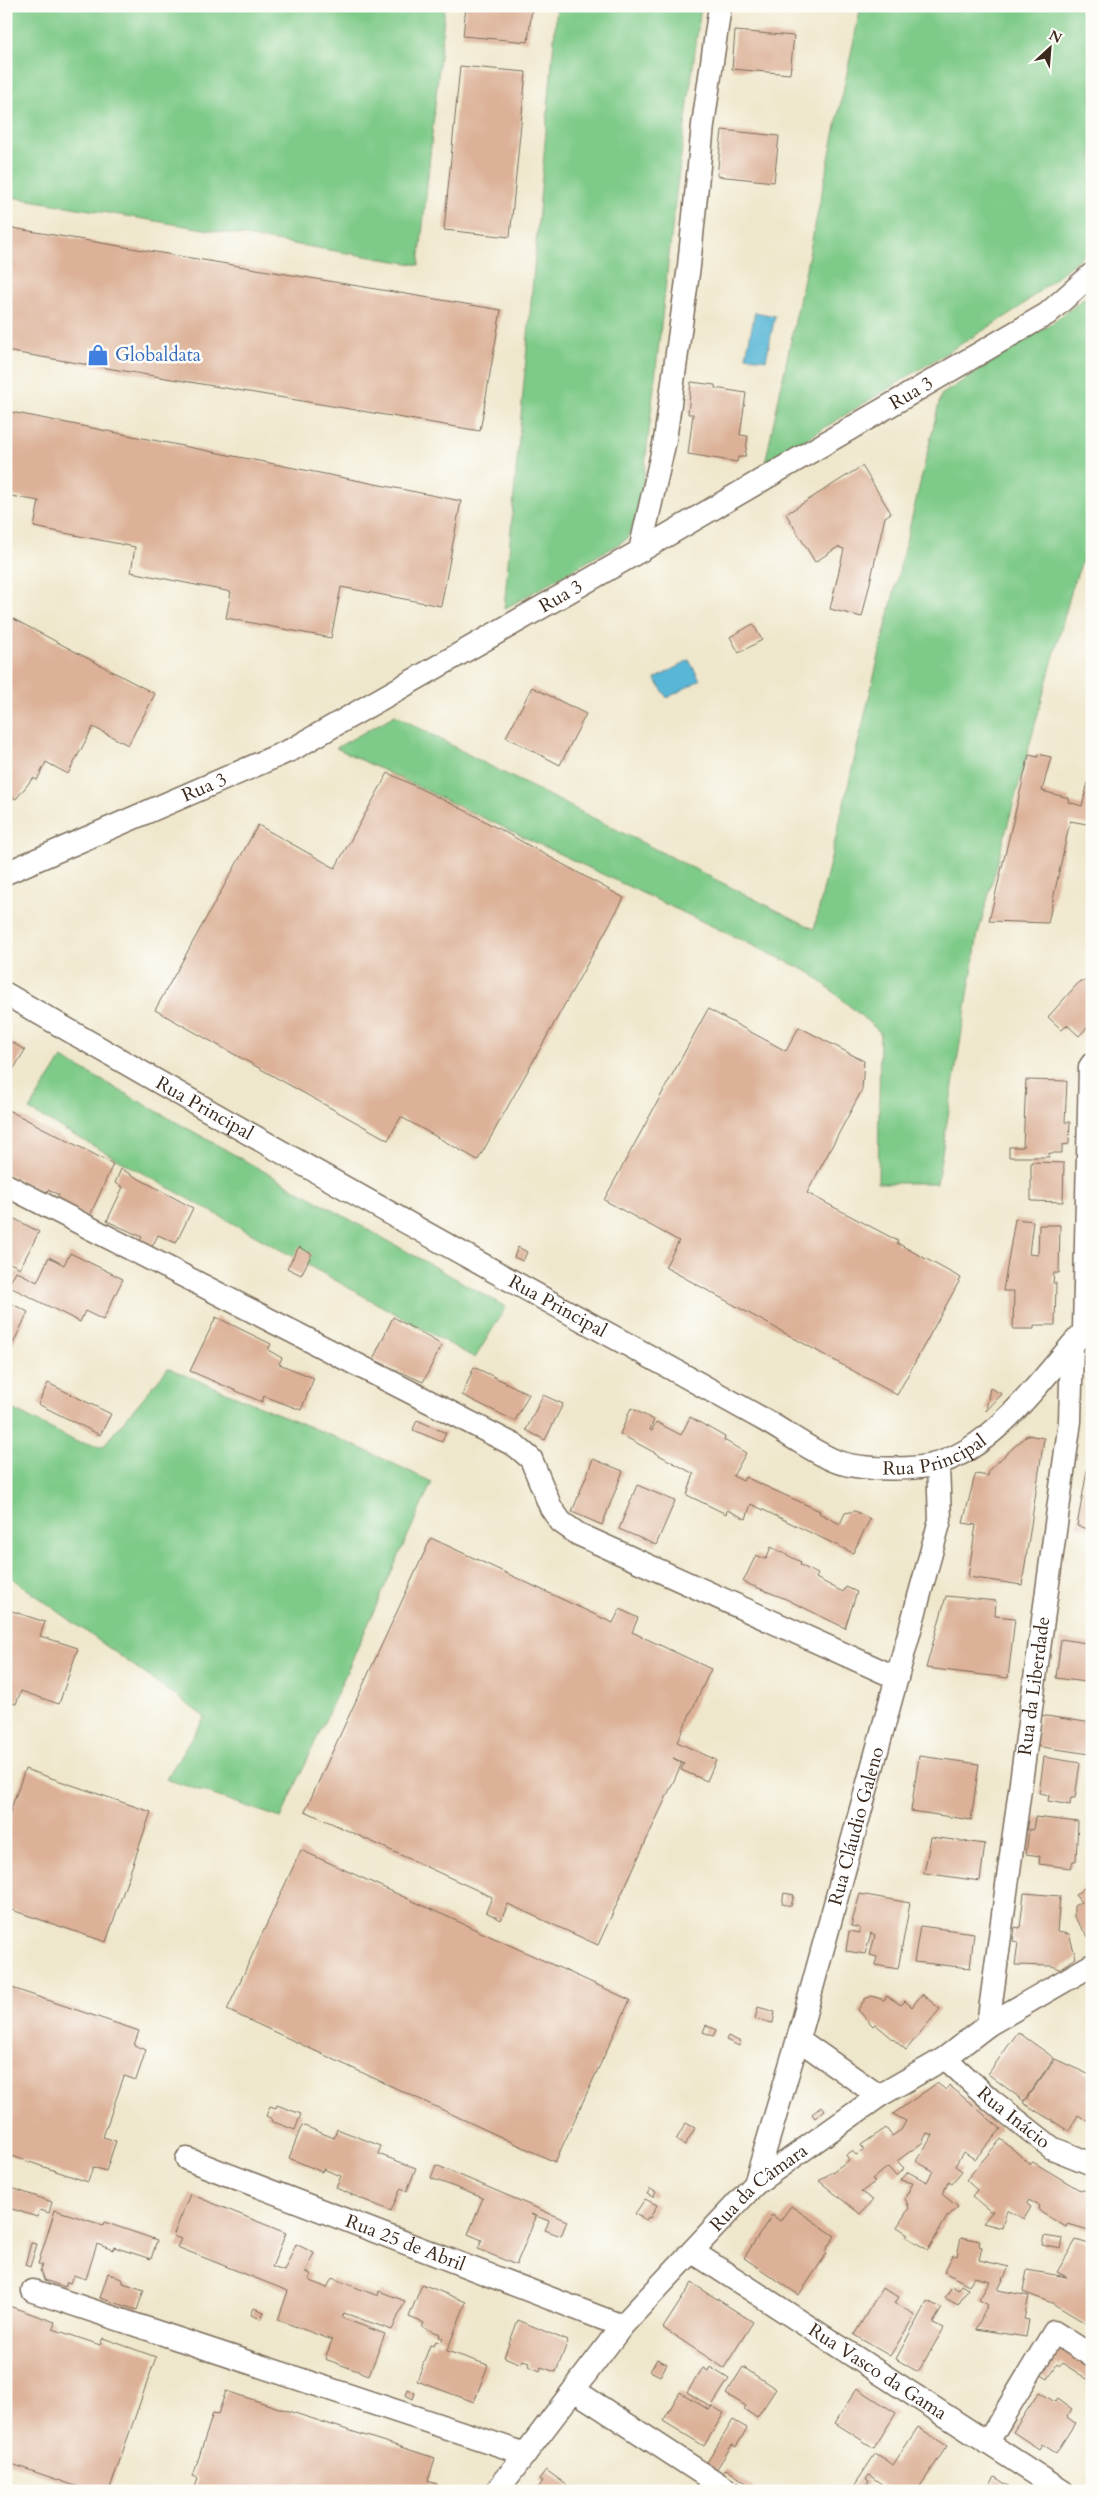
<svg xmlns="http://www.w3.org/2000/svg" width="1098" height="2497" viewBox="0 0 1098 2497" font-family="Cardo,serif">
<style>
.green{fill:#7eca88;stroke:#5c7a53}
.water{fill:#58b7d7;stroke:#4a707a}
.building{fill:#dcb197}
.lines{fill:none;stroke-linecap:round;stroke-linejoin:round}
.street-casing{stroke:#7a6c5b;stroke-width:25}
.street{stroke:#fff;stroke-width:22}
.labels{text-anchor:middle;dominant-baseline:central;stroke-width:5;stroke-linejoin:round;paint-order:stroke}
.shop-label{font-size:19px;fill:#366cbe;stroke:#fdfcf7;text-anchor:start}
.street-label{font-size:19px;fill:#3b2a1e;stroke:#fdfcf7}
</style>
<rect width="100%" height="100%" fill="#fdfcf7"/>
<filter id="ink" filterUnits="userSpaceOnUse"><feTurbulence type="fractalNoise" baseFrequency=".02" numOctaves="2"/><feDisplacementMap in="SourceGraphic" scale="10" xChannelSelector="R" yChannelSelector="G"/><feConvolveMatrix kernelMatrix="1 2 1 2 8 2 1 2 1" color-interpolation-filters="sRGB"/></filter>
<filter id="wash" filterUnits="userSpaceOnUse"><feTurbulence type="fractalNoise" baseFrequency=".0096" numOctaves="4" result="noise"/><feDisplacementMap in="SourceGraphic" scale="20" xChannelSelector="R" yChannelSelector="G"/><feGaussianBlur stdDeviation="1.12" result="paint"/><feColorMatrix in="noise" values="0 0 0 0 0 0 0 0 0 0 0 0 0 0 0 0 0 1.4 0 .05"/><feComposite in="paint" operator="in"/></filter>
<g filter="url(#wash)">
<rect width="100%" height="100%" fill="#efe7cc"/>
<g class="green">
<polygon points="6,6 445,6 419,265 6,196"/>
<polygon points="557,6 701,6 677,186 640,509 627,539 504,609"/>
<polygon points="861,6 1092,6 1092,248 1015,311 765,464"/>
<polygon points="1092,292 1092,533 1072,589 978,934 937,1183 878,1183 880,1032 811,973 336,748 395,715 488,765 814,929 941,395 1051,324"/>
<polygon points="62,1058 506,1307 475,1358 29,1110"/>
<polygon points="168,1368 356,1446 432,1482 281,1818 166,1779 205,1717 6,1574 6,1406 77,1442 103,1446"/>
</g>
<g class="water">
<polygon points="755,312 775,316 766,360 746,356"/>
<polygon points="689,660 700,680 667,698 655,679"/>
</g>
<g id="blocks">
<g class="building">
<polygon points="466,6 532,6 528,42 463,36"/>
<polygon points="735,31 794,36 790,74 732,69"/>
<polygon points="460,66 526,72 510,237 444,230"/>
<polygon points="722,130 779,136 774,182 717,176"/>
<polygon points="6,227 501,310 480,431 6,351"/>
<polygon points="691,382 715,385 715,388 746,393 740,435 748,436 745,457 738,457 737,462 688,454 693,414 688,414"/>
<polygon points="6,411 461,501 441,606 341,587 331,638 226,618 231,592 131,572 135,547 34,527 39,501 6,495"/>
<polygon points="862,466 891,513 885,517 862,617 830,609 844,549 838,547 815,562 786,514"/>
<polygon points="6,615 155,694 128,745 93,727 68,774 46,762 37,780 33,778 16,799 6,794"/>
<polygon points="753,624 762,640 739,653 730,637"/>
<polygon points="532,687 586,714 560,765 506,737"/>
<polygon points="1038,754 1051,757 1042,791 1069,798 1068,802 1082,806 1092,767 1092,825 1070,821 1048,923 989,921 1029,755 1038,757"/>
<polygon points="388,773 470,813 624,898 478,1160 401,1117 388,1140 155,1010 258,825 335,868"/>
<rect x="1089" y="846" width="3" height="18"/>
<polygon points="1080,981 1092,981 1092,1022 1079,1036 1067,1025 1062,1030 1048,1017"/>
<polygon points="708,1009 786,1051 799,1027 864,1061 862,1090 807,1193 898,1241 897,1243 961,1278 897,1395 665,1267 679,1241 604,1200"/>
<polygon points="6,1039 25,1050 13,1070 9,1067 6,1072"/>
<polygon points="1026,1080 1067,1081 1065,1122 1070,1122 1069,1144 1062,1145 1062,1153 1049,1153 1049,1157 1009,1157 1009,1147 1023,1147"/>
<polygon points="6,1109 113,1164 89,1218 56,1202 59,1195 48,1190 46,1194 6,1173"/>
<polygon points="1031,1162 1064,1163 1063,1202 1031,1201"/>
<polygon points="121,1169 193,1208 176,1243 158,1235 149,1253 137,1247 142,1237 107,1221 123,1187 115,1183"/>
<polygon points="6,1214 39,1232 20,1268 6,1261"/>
<polygon points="1015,1219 1033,1221 1029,1254 1038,1255 1039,1225 1060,1225 1059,1273 1054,1273 1053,1283 1056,1283 1055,1325 1034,1325 1034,1329 1013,1329 1014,1291 1003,1291"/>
<polygon points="299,1247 312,1254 301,1275 287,1268"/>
<polygon points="518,1247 527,1252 523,1261 514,1257"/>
<polygon points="70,1253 123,1279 103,1320 85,1311 80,1322 8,1286 16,1271 37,1282 49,1257 64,1265"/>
<polygon points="6,1301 28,1312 10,1350 6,1348"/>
<polygon points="216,1317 271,1344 268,1350 282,1358 279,1364 314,1378 301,1410 264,1396 262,1402 190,1371"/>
<polygon points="393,1317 442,1345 423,1382 375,1360 374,1357"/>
<polygon points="474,1367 529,1394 515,1421 462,1395"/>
<polygon points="48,1383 111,1414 100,1435 38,1404"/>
<polygon points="990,1388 1002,1394 986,1411 989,1393"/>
<polygon points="543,1395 563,1404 545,1440 526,1430"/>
<polygon points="631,1408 654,1420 650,1430 652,1431 656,1422 681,1435 690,1417 725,1437 724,1440 746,1453 733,1476 743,1481 745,1477 820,1511 819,1513 840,1524 845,1513 855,1511 870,1519 853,1553 751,1504 746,1519 727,1510 726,1514 687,1495 694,1474 620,1434"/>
<polygon points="417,1420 446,1433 442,1442 413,1430"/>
<polygon points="1027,1435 1044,1438 1022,1585 968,1577 976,1525 963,1523 974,1479 976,1474 988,1476 989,1470"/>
<polygon points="1091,1448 1092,1448 1092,1530 1077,1526"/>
<polygon points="593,1459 623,1471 602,1525 572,1512"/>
<polygon points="637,1485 675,1501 656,1545 619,1529"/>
<polygon points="431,1538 613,1623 620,1609 638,1618 632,1632 711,1669 677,1742 716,1760 707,1781 681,1770 684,1763 673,1758 682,1763 598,1945 508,1904 501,1920 486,1912 492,1897 305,1811"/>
<polygon points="771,1547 801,1562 800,1565 818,1574 816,1578 843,1592 846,1587 857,1592 845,1628 786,1599 743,1582 756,1555 766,1559"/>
<polygon points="946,1596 996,1601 995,1616 1015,1618 1008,1678 926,1668"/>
<polygon points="6,1609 45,1622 40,1636 78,1648 59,1704 21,1691 16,1704 6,1701"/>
<polygon points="1061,1639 1092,1644 1092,1683 1056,1678"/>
<polygon points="1040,1715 1092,1723 1090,1754 1035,1746"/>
<polygon points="919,1756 979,1764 971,1820 911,1811"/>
<polygon points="1044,1757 1080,1763 1075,1798 1071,1798 1070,1805 1048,1801 1049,1795 1039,1793"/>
<polygon points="25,1769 151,1812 106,1942 6,1908 6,1823"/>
<polygon points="1035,1817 1078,1822 1076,1861 1073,1861 1071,1868 1039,1864 1040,1856 1026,1854 1029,1829 1033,1830"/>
<polygon points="931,1837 985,1844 980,1881 924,1873"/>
<polygon points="301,1850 630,2000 555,2162 227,2010"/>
<polygon points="1092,1882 1092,1936 1089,1938 1074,1917 1074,1906 1081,1902 1075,1895"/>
<polygon points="784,1893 794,1895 791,1906 782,1904"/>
<polygon points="1024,1893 1060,1896 1057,1932 1069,1934 1076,1958 1060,1969 1052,1966 1015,1965 1018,1942 1013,1941 1015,1927 1020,1928"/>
<polygon points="860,1894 910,1903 898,1969 875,1965 877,1957 870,1955 875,1935 871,1933 865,1954 846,1951 849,1931 860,1933 860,1928 851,1926"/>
<polygon points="920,1926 974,1933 970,1968 914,1962"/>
<polygon points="6,1986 139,2031 134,2045 146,2050 136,2080 124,2076 103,2137 116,2141 106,2171 93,2167 88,2182 6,2154"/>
<polygon points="922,1994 940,2009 906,2050 875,2024 873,2026 858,2010 865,1999 872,1996 884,2000 887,1996 901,2005 905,2001 912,2007"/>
<polygon points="758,2007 775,2012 773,2023 755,2019"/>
<polygon points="706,2025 716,2030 713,2036 703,2032"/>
<polygon points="1018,2032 1054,2058 1024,2101 988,2074"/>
<polygon points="728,2036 741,2042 739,2046 726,2040"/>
<polygon points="1055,2059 1092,2076 1092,2112 1087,2121 1078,2115 1069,2131 1023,2103"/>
<polygon points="937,2083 946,2090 949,2085 1001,2129 975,2159 963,2152 955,2166 962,2171 952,2183 949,2181 942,2194 958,2207 947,2217 928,2250 906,2237 908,2234 897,2227 909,2208 905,2198 913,2183 901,2180 908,2172 927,2182 933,2171 916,2161 933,2135 927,2133 922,2143 897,2161 904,2168 896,2176 888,2167 872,2179 875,2182 861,2192 873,2200 860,2214 819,2181 849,2160 846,2155 852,2151 856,2155 864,2150 861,2145 886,2128 892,2136 901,2130 906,2121 893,2114"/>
<polygon points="277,2105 301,2114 295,2130 271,2121 272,2119 266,2116 270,2106 276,2108"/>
<polygon points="822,2106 825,2110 815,2118 812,2114"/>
<polygon points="686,2123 695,2128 685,2145 676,2140"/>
<polygon points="302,2125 334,2138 337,2129 381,2146 378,2154 416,2168 407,2191 401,2188 391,2211 336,2188 341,2176 323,2169 322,2172 289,2158"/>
<polygon points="1001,2139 1030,2164 1033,2162 1078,2189 1092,2192 1092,2231 1068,2224 1066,2227 1042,2213 1038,2209 1039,2206 1029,2200 1027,2204 1031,2207 1024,2219 1007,2210 1002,2228 983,2223 993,2211 990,2211 972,2196 977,2190 966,2180"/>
<polygon points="436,2165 567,2221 561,2236 545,2230 549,2221 531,2214 536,2217 516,2265 478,2249 482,2240 468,2234 483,2198 431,2178"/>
<polygon points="6,2186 52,2202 49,2213 40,2210 37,2217 6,2207"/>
<polygon points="650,2189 656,2192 653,2197 647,2194"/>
<polygon points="190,2194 286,2233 272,2267 284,2271 296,2244 314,2253 306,2272 311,2274 309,2280 327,2288 332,2278 378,2296 379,2291 405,2301 392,2330 344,2313 342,2318 385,2334 369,2375 325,2359 332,2340 278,2320 288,2291 177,2247 181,2239 173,2236"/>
<polygon points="645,2199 657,2205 650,2218 648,2217 646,2220 635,2214"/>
<polygon points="791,2206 835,2236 825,2251 827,2253 799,2295 744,2258 772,2215 780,2221"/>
<polygon points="55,2210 103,2225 104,2222 157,2240 151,2259 114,2247 113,2250 97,2244 86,2279 73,2275 70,2283 67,2282 65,2287 44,2280 40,2270 42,2265 38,2264"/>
<polygon points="1044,2236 1063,2239 1061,2249 1042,2245"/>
<polygon points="961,2237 980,2241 979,2246 982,2247 979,2260 1009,2267 998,2290 1029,2296 1024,2319 1029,2320 1026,2337 976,2329 988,2305 979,2300 990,2281 974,2277 969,2285 944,2272 953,2255 957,2256"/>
<polygon points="1076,2240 1092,2245 1092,2327 1052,2303 1023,2292 1027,2270 1067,2277 1057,2272"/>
<polygon points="31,2243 37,2244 30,2267 25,2265"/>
<polygon points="108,2273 123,2280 123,2283 144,2290 137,2310 100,2298"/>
<polygon points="692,2283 753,2322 724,2368 663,2328"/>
<polygon points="422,2284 466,2302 447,2351 488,2365 474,2402 417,2381 430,2345 434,2346 436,2341 441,2343 443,2338 439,2337 440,2334 422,2327 424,2323 409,2317"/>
<polygon points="961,2285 968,2289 958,2305 945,2298 952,2286 958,2290"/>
<polygon points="882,2288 899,2297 895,2303 915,2315 890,2356 854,2335"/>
<polygon points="927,2301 942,2308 933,2323 944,2328 918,2372 896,2359"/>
<polygon points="6,2305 55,2322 53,2329 100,2345 103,2338 156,2357 109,2491 90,2491 6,2462"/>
<polygon points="254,2308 264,2312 261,2319 251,2315"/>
<polygon points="518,2320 568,2341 556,2372 541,2367 540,2371 528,2366 529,2362 523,2360 521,2364 504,2357"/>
<polygon points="1056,2347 1092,2369 1092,2382 1062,2363 1060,2366 1057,2364 1048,2379 1035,2371"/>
<polygon points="657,2359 667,2364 660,2376 650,2371"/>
<polygon points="710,2367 729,2379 711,2407 687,2392 703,2368 708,2371"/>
<polygon points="743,2367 776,2389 757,2418 744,2409 746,2406 726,2394"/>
<polygon points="857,2388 896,2413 874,2448 835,2423"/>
<polygon points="407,2389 415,2393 413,2399 405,2395"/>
<polygon points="226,2391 435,2458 428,2481 437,2484 435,2491 194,2491 198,2478 193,2476 213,2413 218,2414"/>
<polygon points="680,2392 709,2410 712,2406 724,2413 704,2446 663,2421"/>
<polygon points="1039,2392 1055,2402 1057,2398 1072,2409 1067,2417 1075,2423 1056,2453 1042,2444 1039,2449 1013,2432"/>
<polygon points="733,2420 747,2428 736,2447 732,2445 716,2470 706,2464"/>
<polygon points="918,2427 947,2446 917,2491 891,2491 869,2475 866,2479 869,2481 863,2491 851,2491 875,2454 893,2465"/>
<polygon points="726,2469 758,2491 749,2491 723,2473"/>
<polygon points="546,2470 575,2491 536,2491 543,2481 539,2479"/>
<polygon points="995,2477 1016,2491 986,2491"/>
</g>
</g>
</g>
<g filter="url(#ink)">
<use href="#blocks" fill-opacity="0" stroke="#7a6c5b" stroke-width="1"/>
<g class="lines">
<g class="street-casing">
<g id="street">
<polyline points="640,551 665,440 689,266 703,125 720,6"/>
<path id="s1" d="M6,873L293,749L640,551L1047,314L1092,274"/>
<path id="s2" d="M6,994C206,1110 407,1224 610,1335C662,1363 714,1392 766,1421C787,1433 816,1454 838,1462C862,1470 915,1471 939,1463C1002,1443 1047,1369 1092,1323"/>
<polyline points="6,1185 516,1446 531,1459 551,1508 561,1522 578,1534 897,1678"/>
<polyline points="1084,1330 1090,1067 1092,1064"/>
<path id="s3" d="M988,2025L1070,1421L1072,1345"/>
<polyline points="798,2039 879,2096"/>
<path id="s4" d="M945,2058L991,2100L1052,2148L1092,2164"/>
<path id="s5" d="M187,2159L622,2326"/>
<path id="s6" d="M755,2184L798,2039L940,1520L938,1464"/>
<path id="s7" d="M693,2252L1062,2491"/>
<polyline points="33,2291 526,2454"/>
<polyline points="574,2390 729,2491"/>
<polyline points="987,2443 1054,2332 1092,2356"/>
<path id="s8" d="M497,2491L622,2326L755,2184L879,2096L945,2058L988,2025L1092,1965"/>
</g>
</g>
<use href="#street" class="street"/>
</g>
</g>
<defs>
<g id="shop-bare" transform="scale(1.725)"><path d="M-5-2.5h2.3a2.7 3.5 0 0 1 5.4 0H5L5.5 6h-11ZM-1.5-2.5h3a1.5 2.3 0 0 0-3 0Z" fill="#3f7fe0" stroke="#fdfcf7" stroke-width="2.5" paint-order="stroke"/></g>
</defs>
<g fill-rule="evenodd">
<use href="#shop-bare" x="98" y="355"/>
</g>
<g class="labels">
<g class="shop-label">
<text x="115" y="355">Globaldata</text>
</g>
<g class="street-label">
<text stroke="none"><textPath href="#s1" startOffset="1026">Rua 3</textPath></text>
<text stroke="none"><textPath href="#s1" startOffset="621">Rua 3</textPath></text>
<text stroke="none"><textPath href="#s1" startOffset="216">Rua 3</textPath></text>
<text stroke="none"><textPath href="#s2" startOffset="229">Rua Principal</textPath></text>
<text stroke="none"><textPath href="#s2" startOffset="634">Rua Principal</textPath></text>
<text stroke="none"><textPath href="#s2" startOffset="1054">Rua Principal</textPath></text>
<text stroke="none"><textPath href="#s3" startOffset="342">Rua da Liberdade</textPath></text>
<text stroke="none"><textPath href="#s6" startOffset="372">Rua Cláudio Galeno</textPath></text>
<text stroke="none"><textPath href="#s4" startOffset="91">Rua Inácio</textPath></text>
<text stroke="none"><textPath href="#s8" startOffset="402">Rua da Câmara</textPath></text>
<text stroke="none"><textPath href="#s5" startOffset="234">Rua 25 de Abril</textPath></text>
<text stroke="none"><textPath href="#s7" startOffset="220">Rua Vasco da Gama</textPath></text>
</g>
</g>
<rect width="1098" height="2497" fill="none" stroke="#fdfcf7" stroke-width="25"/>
<g transform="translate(1050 48) rotate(26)" stroke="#fdfcf7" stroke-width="4" paint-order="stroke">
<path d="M0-4L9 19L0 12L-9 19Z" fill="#3b2a1e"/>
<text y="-8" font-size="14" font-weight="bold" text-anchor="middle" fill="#3b2a1e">N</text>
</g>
</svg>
